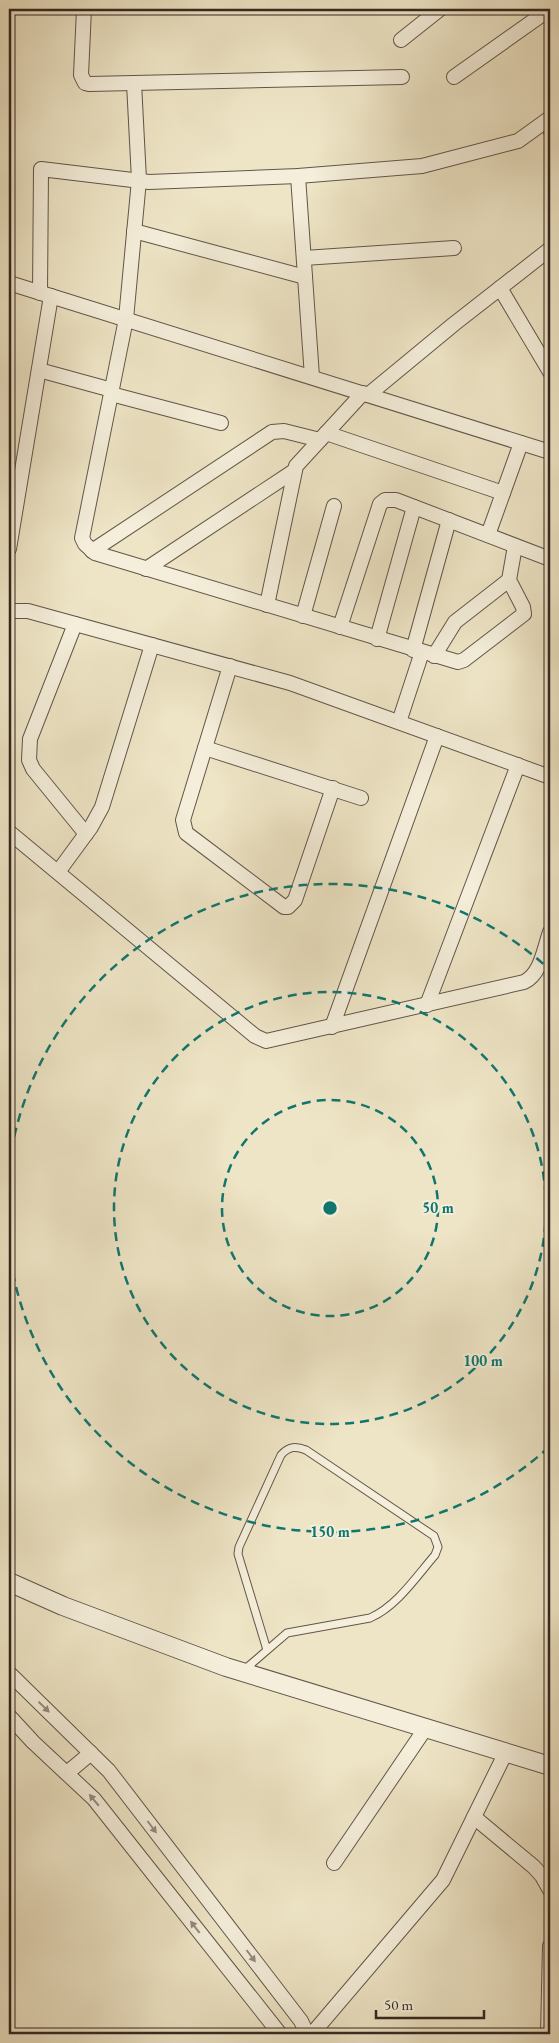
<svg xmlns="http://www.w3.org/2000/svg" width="559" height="2043" viewBox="0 0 559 2043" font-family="'EB Garamond',serif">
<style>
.building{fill:#d9a892;stroke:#987666}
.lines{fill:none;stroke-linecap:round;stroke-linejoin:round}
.service-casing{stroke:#62564a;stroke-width:9}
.minor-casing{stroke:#62564a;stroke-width:16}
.tertiary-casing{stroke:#62564a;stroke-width:20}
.service{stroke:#f4eeda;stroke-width:7}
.minor{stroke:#f4eeda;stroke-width:14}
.tertiary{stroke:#f4eeda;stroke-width:18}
.oneway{fill:#948a7e}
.ring{fill:none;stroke:#0f766e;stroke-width:2.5;stroke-dasharray:9 6}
.centre{fill:#0f766e;stroke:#f4eeda;stroke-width:2.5}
.ring-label{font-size:15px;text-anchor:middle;font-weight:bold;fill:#0f766e;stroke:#f4eeda;stroke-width:4;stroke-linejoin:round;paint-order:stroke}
</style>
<rect width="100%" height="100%" fill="#eee5c6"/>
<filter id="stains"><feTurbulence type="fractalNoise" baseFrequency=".004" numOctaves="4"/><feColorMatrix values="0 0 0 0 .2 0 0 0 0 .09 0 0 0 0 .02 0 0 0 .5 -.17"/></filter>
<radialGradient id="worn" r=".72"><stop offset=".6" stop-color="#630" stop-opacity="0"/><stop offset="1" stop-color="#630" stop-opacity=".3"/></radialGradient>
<polygon class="building" points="550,117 550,143 538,126"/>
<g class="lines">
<g class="service-casing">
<path id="service" d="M243,1671L287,1633L370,1618C397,1606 416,1577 435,1555L438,1547L434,1536L306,1450C296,1446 289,1446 281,1455L239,1547L238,1554L267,1650"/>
</g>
<g class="minor-casing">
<g id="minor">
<polyline points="84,9 81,75 85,83 89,84 402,77"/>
<polyline points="401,40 440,9"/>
<polyline points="454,77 550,9"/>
<polyline points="134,83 139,180 126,319 82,538 85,544 95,553 458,662 464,660 524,614 523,607 509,580 515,546"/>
<polyline points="298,176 312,377"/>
<polyline points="134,231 305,277"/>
<polyline points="304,258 454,248"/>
<polyline points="9,283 550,452"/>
<polyline points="500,288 550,372"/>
<polyline points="40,293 41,169 149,182 298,176 422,166 518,141 550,118"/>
<polyline points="39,370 112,390"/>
<polyline points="111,394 221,423"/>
<polyline points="368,395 454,324 550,249"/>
<polyline points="326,433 503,493"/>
<polyline points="488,535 521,443"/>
<polyline points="9,549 51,296"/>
<polyline points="92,551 272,432 284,431 320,440"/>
<polyline points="146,569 294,471"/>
<polyline points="267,605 296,466 363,393"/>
<polyline points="9,611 28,611 290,683 550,777"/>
<polyline points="303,616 334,506"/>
<polyline points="75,624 30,739 29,760 33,769 86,834"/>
<polyline points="340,627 380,504 385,500 396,500 550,559"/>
<polyline points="377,639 414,507"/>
<polyline points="413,650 449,520"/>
<polyline points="434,656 455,622 509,580"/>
<polyline points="230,666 183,820 186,833 284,907 288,907 295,900 333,788"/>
<polyline points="399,722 422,652"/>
<polyline points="205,748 361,798"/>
<path d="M9,832L255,1036L266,1041L524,982C541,974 544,949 550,932"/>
<polyline points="58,872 91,827 102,807 152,645"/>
<polyline points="427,1005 518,765"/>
<polyline points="332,1027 437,736"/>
<polyline points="9,1673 109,1771 301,2021 307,2034"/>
<polyline points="9,1716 33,1742 94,1799 280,2034"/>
<polyline points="67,1773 91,1753"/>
<polyline points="474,1817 534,1867 542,1876 550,1890"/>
<polyline points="334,1863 425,1729"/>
<polyline points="312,2034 443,1880 505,1754"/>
<polyline points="548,2034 550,1946"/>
</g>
</g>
<g class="tertiary-casing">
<polyline id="tertiary" points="9,1582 63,1606 226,1667 550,1766"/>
</g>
<use href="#service" class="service"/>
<use href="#minor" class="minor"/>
<use href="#tertiary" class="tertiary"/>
</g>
<defs><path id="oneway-solid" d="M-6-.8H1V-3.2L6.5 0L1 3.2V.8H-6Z" transform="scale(1.25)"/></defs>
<g class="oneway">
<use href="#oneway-solid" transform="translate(44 1707) rotate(44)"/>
<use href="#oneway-solid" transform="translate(94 1800) rotate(-130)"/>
<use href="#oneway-solid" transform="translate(152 1827) rotate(53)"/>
<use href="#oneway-solid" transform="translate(195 1927) rotate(-128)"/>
<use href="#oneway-solid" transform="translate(251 1956) rotate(53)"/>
</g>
<g class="ring">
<circle cx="330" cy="1208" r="108"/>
<circle cx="330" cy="1208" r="216"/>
<path d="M549 1447A324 324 0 0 1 9 1250M9 1166A324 324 0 0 1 549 969"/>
</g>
<circle cx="330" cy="1208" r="8" class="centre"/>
<g class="ring-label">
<text x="438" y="1213">50 m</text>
<text x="483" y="1366">100 m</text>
<text x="330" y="1537">150 m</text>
</g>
<rect width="559" height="2043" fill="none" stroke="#eee5c6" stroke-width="30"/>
<rect x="10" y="10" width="539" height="2023" fill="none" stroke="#332721" stroke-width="2.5"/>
<rect x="15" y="15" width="529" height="2013" fill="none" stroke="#332721"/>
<path d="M376 2010v8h108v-8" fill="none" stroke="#332721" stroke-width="2.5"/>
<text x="384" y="2010" font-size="15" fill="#332721" stroke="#f4eeda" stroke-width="4" paint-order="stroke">50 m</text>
<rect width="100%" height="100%" filter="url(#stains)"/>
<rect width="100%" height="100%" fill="url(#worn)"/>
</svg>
